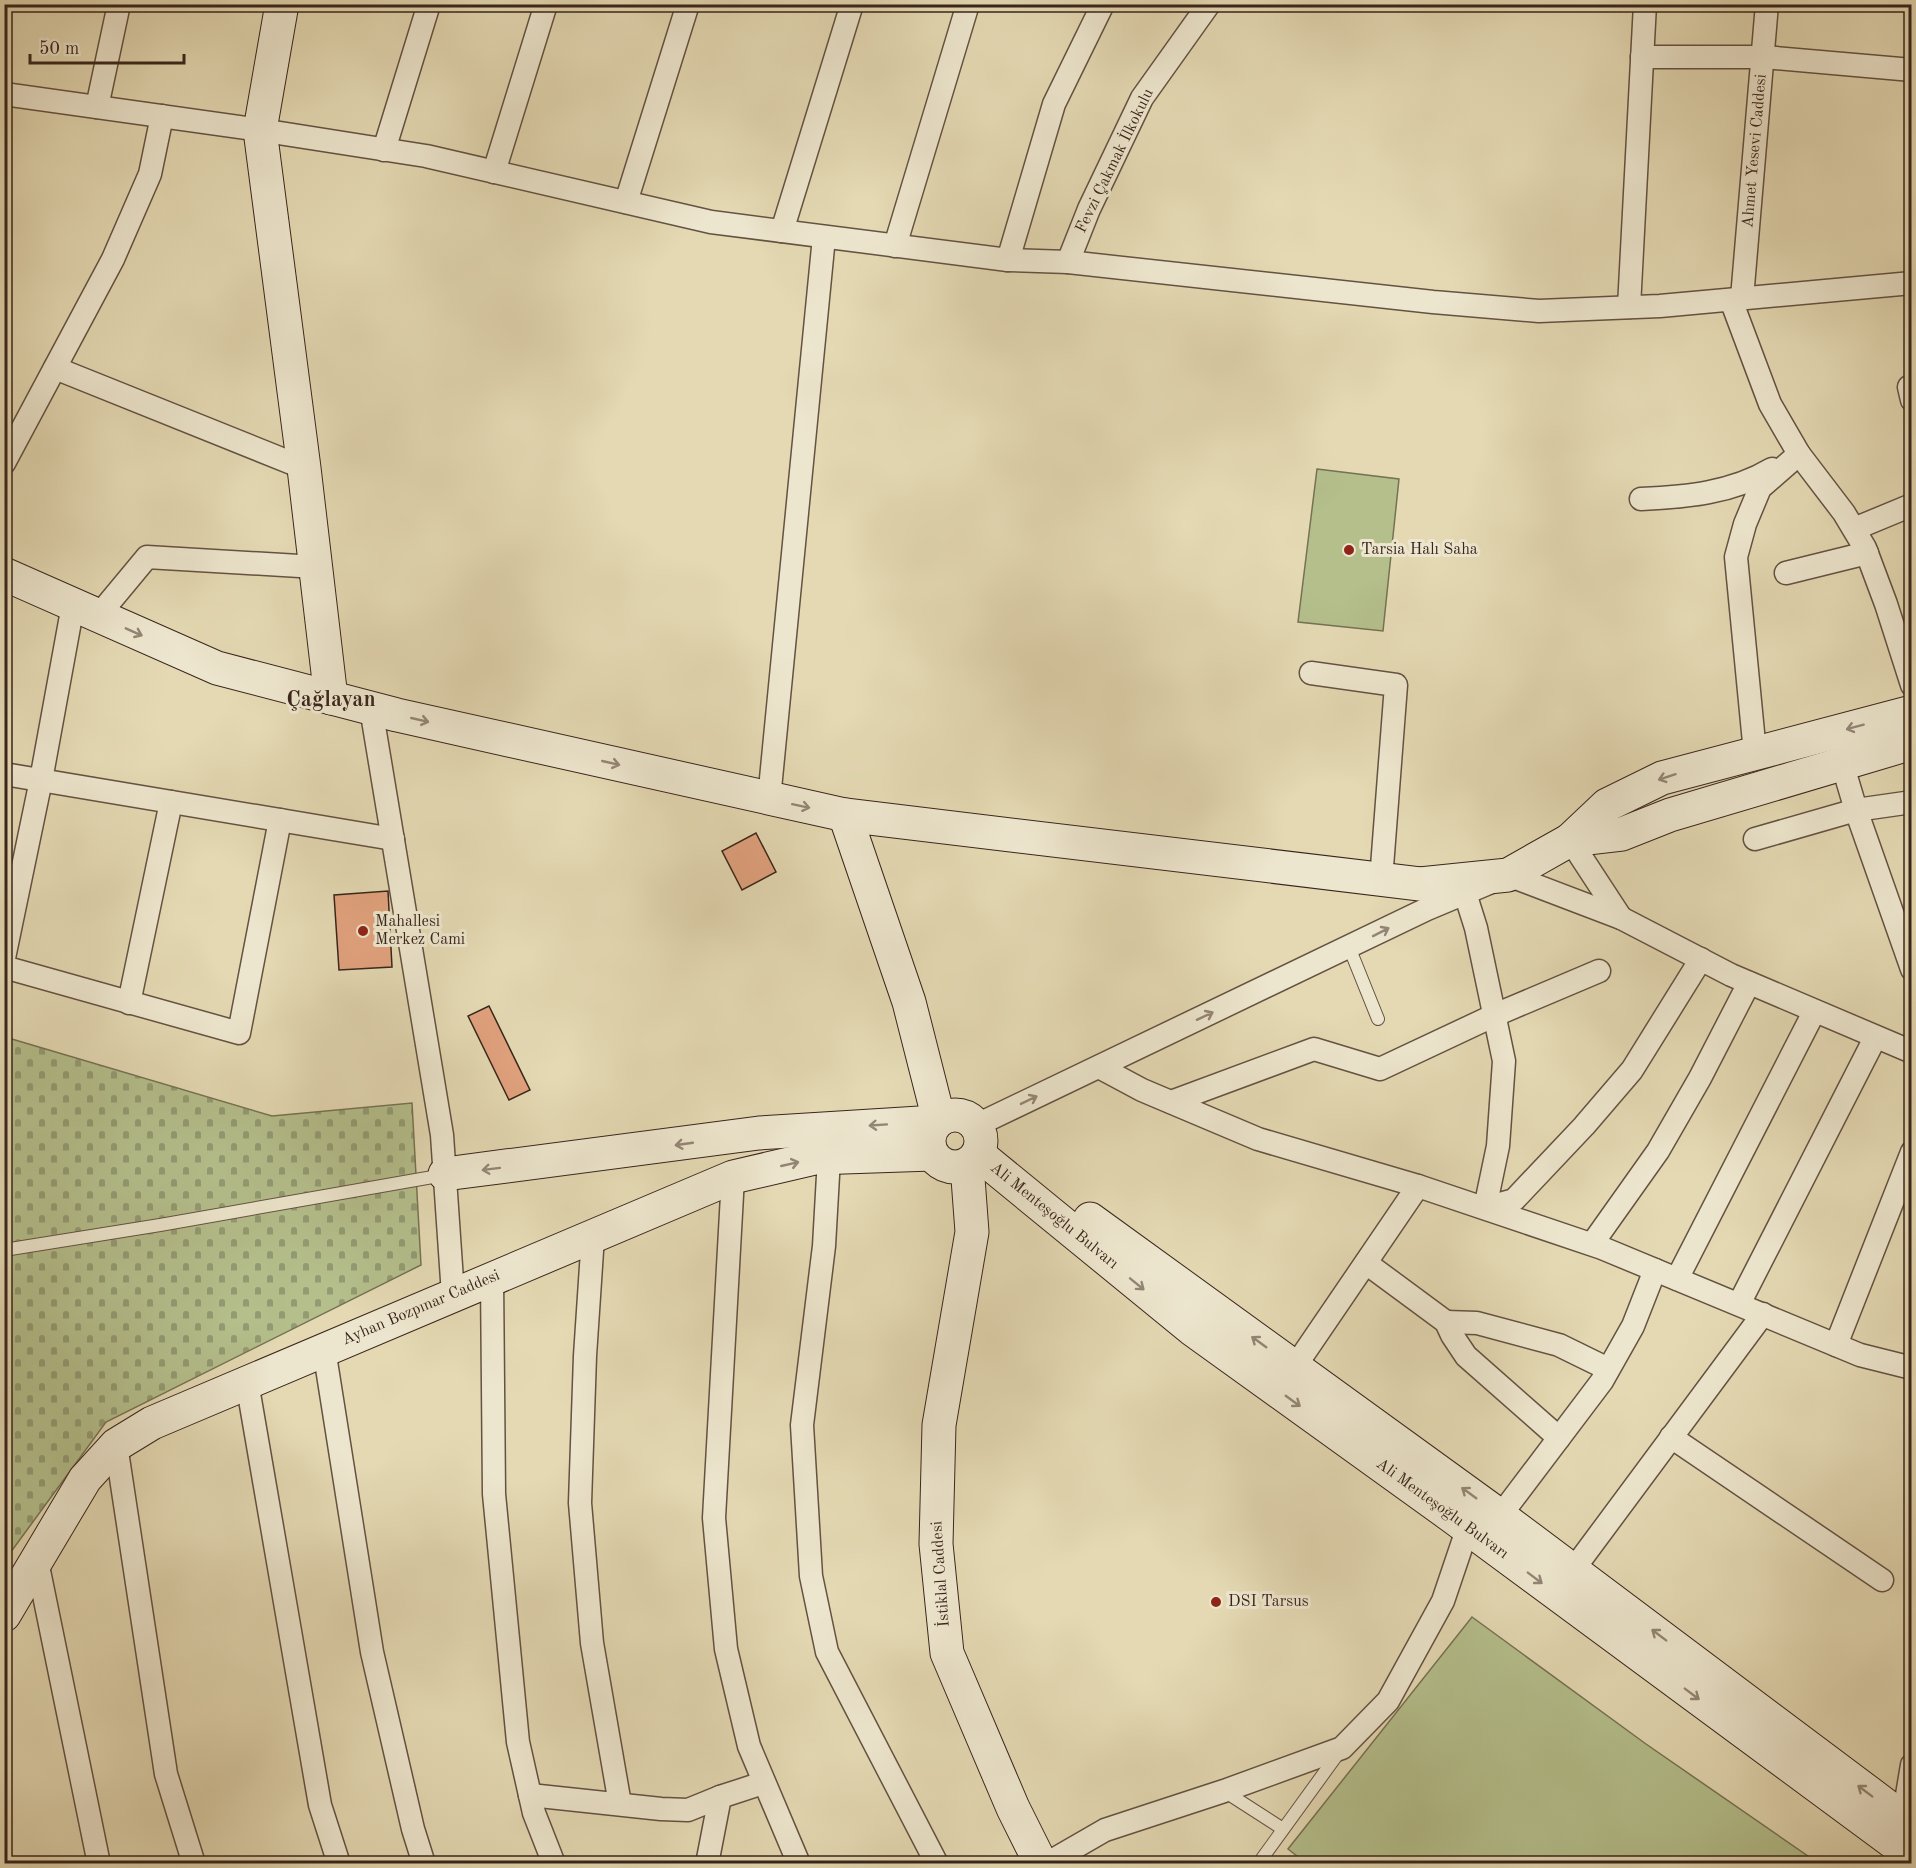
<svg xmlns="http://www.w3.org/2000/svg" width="1916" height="1868" viewBox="0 0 1916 1868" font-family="'Old Standard TT',serif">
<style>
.green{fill:#b4bf8c;stroke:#767254;stroke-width:1.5}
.cemetery{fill:url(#cemetery-stones);stroke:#767254;stroke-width:1.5}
.building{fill:#e1a27e;stroke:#39251c;stroke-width:1.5}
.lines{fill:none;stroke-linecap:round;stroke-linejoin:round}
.lane-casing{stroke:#645242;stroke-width:14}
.street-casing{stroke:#645242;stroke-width:25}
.secondary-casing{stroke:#39251c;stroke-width:35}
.lane{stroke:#ede6ce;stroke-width:12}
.street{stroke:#ede6ce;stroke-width:22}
.secondary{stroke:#ede6ce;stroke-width:33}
.oneway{stroke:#938675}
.poi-dot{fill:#8f2418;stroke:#ede6ce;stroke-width:2}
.labels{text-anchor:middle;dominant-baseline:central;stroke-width:6;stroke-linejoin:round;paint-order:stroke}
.street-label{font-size:16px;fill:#39251c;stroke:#ede6ce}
.poi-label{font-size:16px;fill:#39251c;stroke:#ede6ce;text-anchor:start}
.district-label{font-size:22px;font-weight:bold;fill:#39251c;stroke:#ede6ce}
</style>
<defs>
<pattern id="cemetery-stones" width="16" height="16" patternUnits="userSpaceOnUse" patternTransform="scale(1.5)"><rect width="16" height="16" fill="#b4bf8c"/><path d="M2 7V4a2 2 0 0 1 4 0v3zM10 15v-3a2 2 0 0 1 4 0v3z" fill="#939b72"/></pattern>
</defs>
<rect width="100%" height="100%" fill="#e4d9b3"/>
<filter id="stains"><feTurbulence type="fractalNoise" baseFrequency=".00333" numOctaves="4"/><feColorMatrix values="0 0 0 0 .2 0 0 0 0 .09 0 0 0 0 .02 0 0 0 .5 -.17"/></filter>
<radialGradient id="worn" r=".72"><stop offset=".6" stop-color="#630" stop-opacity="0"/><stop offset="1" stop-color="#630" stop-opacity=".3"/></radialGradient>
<g class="green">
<polygon points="1317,469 1399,479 1383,631 1298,622"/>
<polygon points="1472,1617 1646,1744 1818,1863 1307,1864 1288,1849"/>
</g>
<polygon class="cemetery" points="5,1037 272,1116 412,1103 421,1265 106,1422 5,1560"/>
<g class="building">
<polygon points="756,833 776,872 742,890 722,851"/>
<polygon points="388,891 392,967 339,970 334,895"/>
<polygon points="489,1006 530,1090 509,1100 468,1016"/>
</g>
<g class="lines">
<g class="lane-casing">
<g id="lane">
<polyline points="1349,947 1378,1019"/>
<polyline points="4,1250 160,1225 444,1175"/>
<polyline points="1224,1791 1283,1829"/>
<polyline points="1265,1864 1261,1860 1340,1751"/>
</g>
</g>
<g class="street-casing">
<g id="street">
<polyline points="1642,57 1764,57 1912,70"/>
<polyline points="4,94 260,130 426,156 711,222 1008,260 1068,262 1433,302 1539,311 1660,306 1912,283"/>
<polyline points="97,107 119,4"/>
<polyline points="384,150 429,4"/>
<polyline points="494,172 546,4"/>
<polyline points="626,202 688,4"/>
<polyline points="782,231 852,4"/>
<polyline points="895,246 968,4"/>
<polyline points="1008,260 1054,104 1103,4"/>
<polyline points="1068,262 1089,209 1142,98 1209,4"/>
<polyline points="1742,298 1767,4"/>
<polyline points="1731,300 1770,404 1799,454 1844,513 1865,548 1886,604 1912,685"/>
<polyline points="1629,307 1645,4"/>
<polyline points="55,368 304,468"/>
<polyline points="1909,387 1912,400"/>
<polyline points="4,463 113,259 150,174 162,116"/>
<path d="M1641,499C1686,497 1732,493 1772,469"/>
<polyline points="1854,529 1912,505"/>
<polyline points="1786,573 1867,553"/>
<polyline points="98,616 147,557 316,567"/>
<polyline points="1311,673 1396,685 1381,880"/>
<polyline points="371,708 442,1135 453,1295"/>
<polyline points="1755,753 1736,557 1745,524 1760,488 1799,454"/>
<polyline points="1842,763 1856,810 1912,969"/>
<polyline points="4,774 393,839"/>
<polyline points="769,799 824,237"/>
<polyline points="1755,839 1856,810 1912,802"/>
<polyline points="1570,840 1621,918"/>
<polyline points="1465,893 1476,928 1504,1061 1498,1146 1485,1208 1514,1200 1584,1126 1632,1070 1701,959"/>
<polyline points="4,958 41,780 73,605"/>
<polyline points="4,967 239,1033 280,820"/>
<polyline points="129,1003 171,802"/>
<polyline points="1099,1067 1142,1090 1258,1139 1418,1186 1602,1248 1860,1355 1912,1368"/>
<polyline points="1171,1102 1314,1049 1380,1069 1495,1015 1599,971"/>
<polyline points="977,1125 1427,909 1508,875 1621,918 1731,975 1912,1052"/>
<polyline points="829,1158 824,1246 802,1425 811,1576 827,1652 937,1864"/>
<polyline points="733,1177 714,1518 726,1649 749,1746 799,1864"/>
<polyline points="593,1236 585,1356 580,1503 592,1643 620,1804"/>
<polyline points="1592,1244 1658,1151 1700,1078 1749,983"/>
<polyline points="1366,1263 1446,1322 1452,1335 1466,1356 1559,1438"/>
<polyline points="492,1278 494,1494 518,1742 534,1813 554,1864"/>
<polyline points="1677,1279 1814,1012"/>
<polyline points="1739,1304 1875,1038"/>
<polyline points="1446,1322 1477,1323 1559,1345 1608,1369"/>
<polyline points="1836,1345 1912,1152"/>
<polyline points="324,1349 372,1652 413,1829 424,1864"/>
<polyline points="1294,1368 1418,1186"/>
<polyline points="247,1382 320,1805 339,1864"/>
<polyline points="1671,1437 1882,1580"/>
<polyline points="116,1445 166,1774 194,1864"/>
<polyline points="37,1561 99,1864"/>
<polyline points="1573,1570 1763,1314"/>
<polyline points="530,1795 661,1809 688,1810 720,1797"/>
<polyline points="1903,1819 1912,1765"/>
<polyline points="707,1864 720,1797 763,1783"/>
<polyline points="1046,1864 1105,1830 1224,1791 1342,1748 1388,1701 1443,1601 1468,1527 1500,1516 1602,1381 1633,1326 1655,1270"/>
</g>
</g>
<g class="secondary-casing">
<g id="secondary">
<polyline points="282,4 260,130 304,468 331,698"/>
<polyline points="4,574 217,668 397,715 845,815 1420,884 1508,875 1570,840 1622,834 1670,815 1912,743"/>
<polyline points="845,815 909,1002 939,1120"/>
<polyline points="1570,840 1607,805 1662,778 1912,712"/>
<circle cx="955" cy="1141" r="26"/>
<polyline points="978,1154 1192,1329 1453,1517 1912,1856"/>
<polyline points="967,1165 972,1232 939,1425 936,1544 947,1653 1013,1808 1041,1864"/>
<polyline points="445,1174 759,1133 936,1122"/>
<polyline points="1090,1219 1500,1516 1912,1825"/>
<polyline points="4,1615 85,1479 116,1445 152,1423 733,1177 815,1158 932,1154"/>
</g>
</g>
<use href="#lane" class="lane"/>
<use href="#street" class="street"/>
<use href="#secondary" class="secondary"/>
</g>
<defs><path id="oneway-shaft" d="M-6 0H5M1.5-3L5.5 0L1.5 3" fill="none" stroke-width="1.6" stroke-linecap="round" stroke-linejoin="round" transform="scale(1.5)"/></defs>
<g class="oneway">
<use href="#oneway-shaft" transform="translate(134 632) rotate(24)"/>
<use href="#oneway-shaft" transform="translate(420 720) rotate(13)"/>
<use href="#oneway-shaft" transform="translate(1855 727) rotate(165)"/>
<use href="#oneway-shaft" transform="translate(611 763) rotate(13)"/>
<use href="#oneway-shaft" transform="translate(1667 777) rotate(162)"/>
<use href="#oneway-shaft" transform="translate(801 806) rotate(12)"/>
<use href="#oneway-shaft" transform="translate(1381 932) rotate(-27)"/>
<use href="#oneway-shaft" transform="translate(1205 1016) rotate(-25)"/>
<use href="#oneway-shaft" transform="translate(1029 1100) rotate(-26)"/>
<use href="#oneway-shaft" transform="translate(878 1125) rotate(176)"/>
<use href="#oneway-shaft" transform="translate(684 1144) rotate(172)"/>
<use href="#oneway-shaft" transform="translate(790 1164) rotate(-13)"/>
<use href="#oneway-shaft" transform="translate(491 1169) rotate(173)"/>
<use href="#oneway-shaft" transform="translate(1137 1284) rotate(39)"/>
<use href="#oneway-shaft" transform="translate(1259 1342) rotate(-144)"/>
<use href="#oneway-shaft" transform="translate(1293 1401) rotate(36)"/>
<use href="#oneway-shaft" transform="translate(1469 1493) rotate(-144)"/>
<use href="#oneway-shaft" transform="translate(1535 1578) rotate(37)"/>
<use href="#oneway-shaft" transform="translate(1659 1635) rotate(-143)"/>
<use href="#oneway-shaft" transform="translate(1692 1694) rotate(37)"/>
<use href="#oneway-shaft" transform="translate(1865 1791) rotate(-143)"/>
</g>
<g class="poi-dot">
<circle cx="1349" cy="550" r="6"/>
<circle cx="363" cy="931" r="6"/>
<circle cx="1216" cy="1602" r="6"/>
</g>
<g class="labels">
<g class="street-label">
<text transform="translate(1755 151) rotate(-85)">Ahmet Yesevi Caddesi</text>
<text transform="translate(1115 161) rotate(-64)">Fevzi Çakmak İlkokulu</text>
<text transform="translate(1054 1216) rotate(39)">Ali Menteşoğlu Bulvarı</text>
<text transform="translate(421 1308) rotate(-23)">Ayhan Bozpınar Caddesi</text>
<text transform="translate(1442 1509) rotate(36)">Ali Menteşoğlu Bulvarı</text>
<text transform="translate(941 1574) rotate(-94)">İstiklal Caddesi</text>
</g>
<g class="poi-label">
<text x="1361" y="550">Tarsia Halı Saha</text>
<text x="375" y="922">Mahallesi<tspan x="375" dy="18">Merkez Cami</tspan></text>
<text x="1228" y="1602">DSI Tarsus</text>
</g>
<g class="district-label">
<text x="331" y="700">Çağlayan</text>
</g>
</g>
<rect width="1916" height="1868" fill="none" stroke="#e4d9b3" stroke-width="24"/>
<rect x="6" y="6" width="1904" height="1856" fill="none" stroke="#39251c" stroke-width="3"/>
<rect x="12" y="12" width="1892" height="1844" fill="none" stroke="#39251c" stroke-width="1.5"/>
<path d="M30 54v9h154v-9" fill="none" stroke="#39251c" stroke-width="3"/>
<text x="39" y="54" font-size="18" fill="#39251c" stroke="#ede6ce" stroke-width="4.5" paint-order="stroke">50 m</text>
<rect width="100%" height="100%" filter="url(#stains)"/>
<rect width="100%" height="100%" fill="url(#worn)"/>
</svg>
